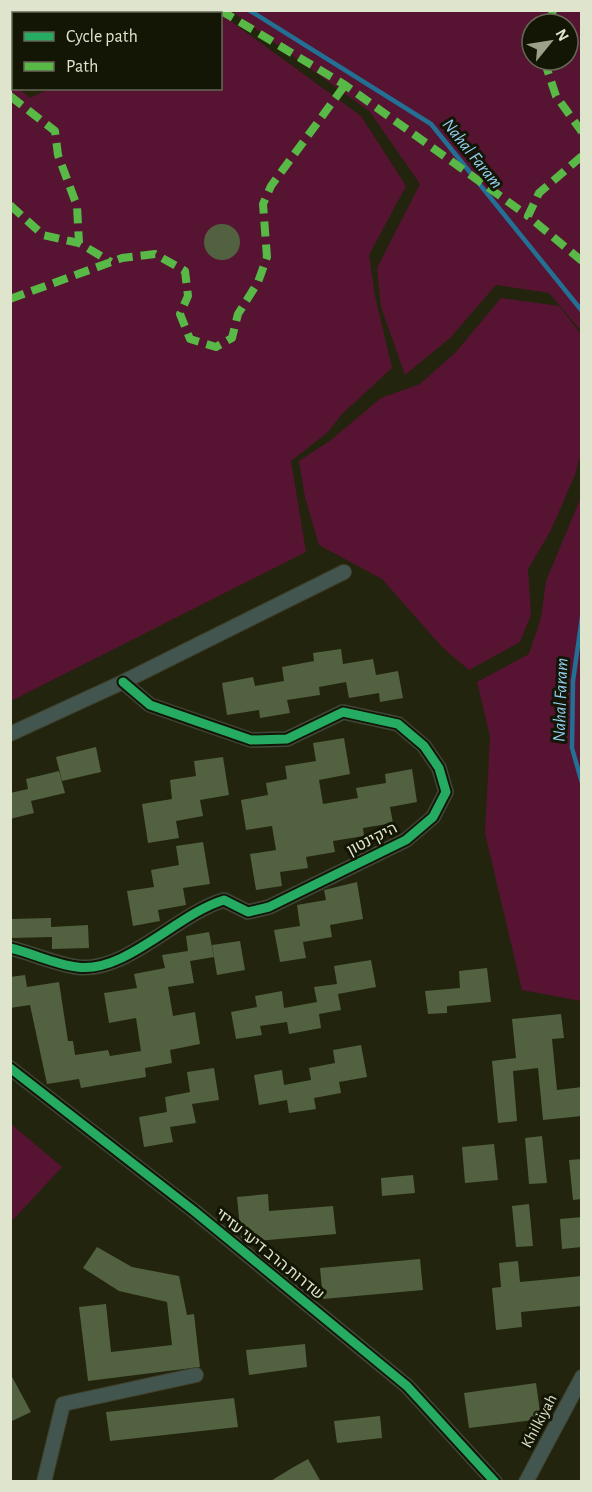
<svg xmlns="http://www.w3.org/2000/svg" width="592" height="1492" viewBox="0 0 592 1492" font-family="'Alegreya Sans',Heebo,sans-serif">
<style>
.green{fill:#571432;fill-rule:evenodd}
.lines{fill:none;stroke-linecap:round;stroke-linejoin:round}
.stream{stroke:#237094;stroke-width:4.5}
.building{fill:#526140}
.street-casing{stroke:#3f412d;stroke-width:16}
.street{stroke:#42564f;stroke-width:14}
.quiet{stroke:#58b947;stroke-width:8;stroke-dasharray:15 8;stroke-linecap:butt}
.cycleway-casing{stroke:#131505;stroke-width:13}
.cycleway{stroke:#26ab63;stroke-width:9}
.labels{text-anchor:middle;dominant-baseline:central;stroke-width:6;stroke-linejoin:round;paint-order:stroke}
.street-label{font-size:16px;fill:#dfe4cd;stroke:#131505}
.water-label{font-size:18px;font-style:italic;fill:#93cff3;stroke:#131505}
</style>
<rect width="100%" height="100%" fill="#22240d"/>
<g class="green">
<path d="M231,11H581V331L549,293L496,285L450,338L405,375L381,307L377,268L420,184L370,112ZM532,24H568V60H532Z"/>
<polygon points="221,14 361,116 406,186 369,255 375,296 392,368 342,414 328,432 291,461 306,552 11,701 11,80 14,88 19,89 30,98 49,89 220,88"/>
<polygon points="501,298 559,306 581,334 582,449 575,475 550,532 528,569 531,615 520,642 469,670 442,647 382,579 319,545 305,497 299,461 331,440 381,398 420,384 456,352"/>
<polygon points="581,497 581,1001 522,990 485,833 490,736 477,682 529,654 541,618 546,581"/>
<polygon points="11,1124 62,1167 11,1222"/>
</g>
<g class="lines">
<g class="stream">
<polyline points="249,10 431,124 582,311"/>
<polyline points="582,617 573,681 572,748 582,783"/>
</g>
</g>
<g class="building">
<circle cx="222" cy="242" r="18"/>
<polygon points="341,649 343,664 373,659 376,675 398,671 403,698 380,702 379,693 349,698 346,682 319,687 320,695 287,700 290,713 260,718 259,710 227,715 222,683 253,677 255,686 284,681 282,667 314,661 313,653"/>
<polygon points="344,738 350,774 319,780 323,804 358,798 356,788 386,783 385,774 412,769 417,802 390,807 393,823 363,828 364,836 333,841 335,852 306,857 308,868 280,872 282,886 256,890 250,854 276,850 272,826 246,830 241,800 268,795 266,783 287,779 285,766 316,761 313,743"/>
<polygon points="96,747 101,772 62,781 56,757"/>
<polygon points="223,757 229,795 200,800 203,816 176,821 179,838 148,843 142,804 172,799 170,780 196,776 194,761"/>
<polygon points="59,771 65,793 31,801 34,813 10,819 10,793 28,789 26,779"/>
<polygon points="203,842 210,884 183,888 186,905 158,910 160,921 133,926 127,891 154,887 151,870 179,865 176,846"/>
<polygon points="357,882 363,919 330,925 332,937 303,942 306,958 280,962 274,930 300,926 297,905 326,900 324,890"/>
<polygon points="51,918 51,927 88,925 89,948 52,949 52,934 52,937 12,938 10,919"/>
<polygon points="209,932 214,957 190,961 194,983 168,987 173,1016 195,1012 200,1044 170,1050 172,1063 145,1068 146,1077 81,1088 79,1079 47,1084 30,1005 10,1008 10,977 25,975 27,987 59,982 68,1041 73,1041 75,1055 108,1050 110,1056 141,1051 136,1018 109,1023 104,993 137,988 134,974 165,968 162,955 188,951 186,936"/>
<polygon points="240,941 245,970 217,975 212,945"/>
<polygon points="371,960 376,987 338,994 341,1010 319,1014 321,1028 289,1034 287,1022 260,1026 262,1035 236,1039 231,1012 257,1007 255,996 282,991 284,1008 317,1002 314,987 337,984 334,966"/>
<polygon points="487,968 491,1002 447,1006 447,1013 428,1014 425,991 460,988 459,971"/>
<polygon points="561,1014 564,1038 552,1039 557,1090 582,1087 582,1116 543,1120 538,1068 513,1071 517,1121 498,1123 492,1061 516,1058 512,1019"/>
<polygon points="361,1045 367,1077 339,1082 341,1093 314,1098 316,1109 289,1113 287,1100 259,1105 254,1075 282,1070 284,1085 311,1080 309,1068 335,1063 333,1050"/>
<polygon points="214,1068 219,1100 192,1104 196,1123 170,1127 173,1142 144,1147 139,1117 167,1112 165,1097 190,1092 187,1072"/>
<polygon points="542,1136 547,1183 529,1184 525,1138"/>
<polygon points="494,1144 498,1180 465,1183 462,1147"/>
<polygon points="582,1159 582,1199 573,1200 569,1160"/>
<polygon points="413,1175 415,1193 382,1196 381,1178"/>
<polygon points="268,1194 269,1211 333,1206 336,1234 246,1242 241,1238 237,1197"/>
<polygon points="529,1204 533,1246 516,1247 512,1206"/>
<polygon points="582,1217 582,1247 562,1249 560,1219"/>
<polygon points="97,1247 132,1267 179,1276 187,1315 194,1314 200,1367 88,1381 79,1307 106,1304 111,1352 172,1345 167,1302 119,1291 83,1268"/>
<polygon points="420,1259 423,1290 323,1299 320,1268"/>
<polygon points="518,1261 520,1282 582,1276 582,1306 521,1312 522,1327 496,1330 492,1288 501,1287 499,1263"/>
<polygon points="305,1344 307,1367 249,1375 246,1350"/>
<polygon points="10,1373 31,1412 10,1422"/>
<polygon points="536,1383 541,1419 469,1428 464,1393"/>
<polygon points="234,1398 238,1427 110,1441 106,1412"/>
<polygon points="380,1416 382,1438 337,1443 334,1421"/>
<polygon points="308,1459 321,1482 269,1482 292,1468"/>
</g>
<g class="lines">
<g class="street-casing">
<g id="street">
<polyline points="10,734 123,682 344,572"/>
<path d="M10,948C32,953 54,964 77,967C125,974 177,914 224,900L248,912L269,907L406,840L433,817L446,792L439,768L424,746L398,724L343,712L287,739L251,740L150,705L123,682"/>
<polyline points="10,1068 194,1211 407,1386 495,1482"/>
<polyline points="44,1482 63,1404 196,1375"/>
<polyline points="526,1482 582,1377"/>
</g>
</g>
<use href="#street" class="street"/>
<g class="quiet">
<polyline points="220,10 345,85 528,216"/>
<polyline points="550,24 553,10"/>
<polyline points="544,60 556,96 582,132"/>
<polyline points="10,96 55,131 58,155 77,206 79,243"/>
<polyline points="582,156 539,193 528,216 582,261"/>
<polyline points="10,205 43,235 79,243 111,262"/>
<polyline points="10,299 122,258 155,254 185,271 188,296 180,314 190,339 216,347 232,338 238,314 258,282 267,257 263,204 271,186 345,85"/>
</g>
<g class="cycleway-casing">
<g id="cycleway">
<path d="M10,948C32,953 54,964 77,967C125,974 177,914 224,900L248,912L269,907L406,840L433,817L446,792L439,768L424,746L398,724L343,712L287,739L251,740L150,705L123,682"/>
<polyline points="10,1068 194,1211 407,1386 495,1482"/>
</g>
</g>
<use href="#cycleway" class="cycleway"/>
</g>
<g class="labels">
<g class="street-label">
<text transform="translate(372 839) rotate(-27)">היקינטון</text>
<text transform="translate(270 1254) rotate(39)">שדרות הרב דיעי עזיזי</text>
<text transform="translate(539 1421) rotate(-62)">Khilkiyah</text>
</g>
<g class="water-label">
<text transform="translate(472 154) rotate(51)">Nahal Faram</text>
<text transform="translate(561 700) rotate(-88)">Nahal Faram</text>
</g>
</g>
<rect width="592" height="1492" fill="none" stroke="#dfe4cd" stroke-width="24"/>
<rect x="12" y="12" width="210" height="78" fill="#131505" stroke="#656855" stroke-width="1.5"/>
<rect x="24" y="32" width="30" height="9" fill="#26ab63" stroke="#656855" stroke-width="1.5"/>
<text x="66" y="42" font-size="18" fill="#dfe4cd">Cycle path</text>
<rect x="24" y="62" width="30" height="9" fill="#58b947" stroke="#656855" stroke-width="1.5"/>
<text x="66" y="72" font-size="18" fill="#dfe4cd">Path</text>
<g transform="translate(550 42) rotate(60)"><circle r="28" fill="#131505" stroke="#656855" stroke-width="1.5"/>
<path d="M0-4.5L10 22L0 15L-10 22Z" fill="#9da18a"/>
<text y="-9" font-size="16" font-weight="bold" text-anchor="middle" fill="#dfe4cd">N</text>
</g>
</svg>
